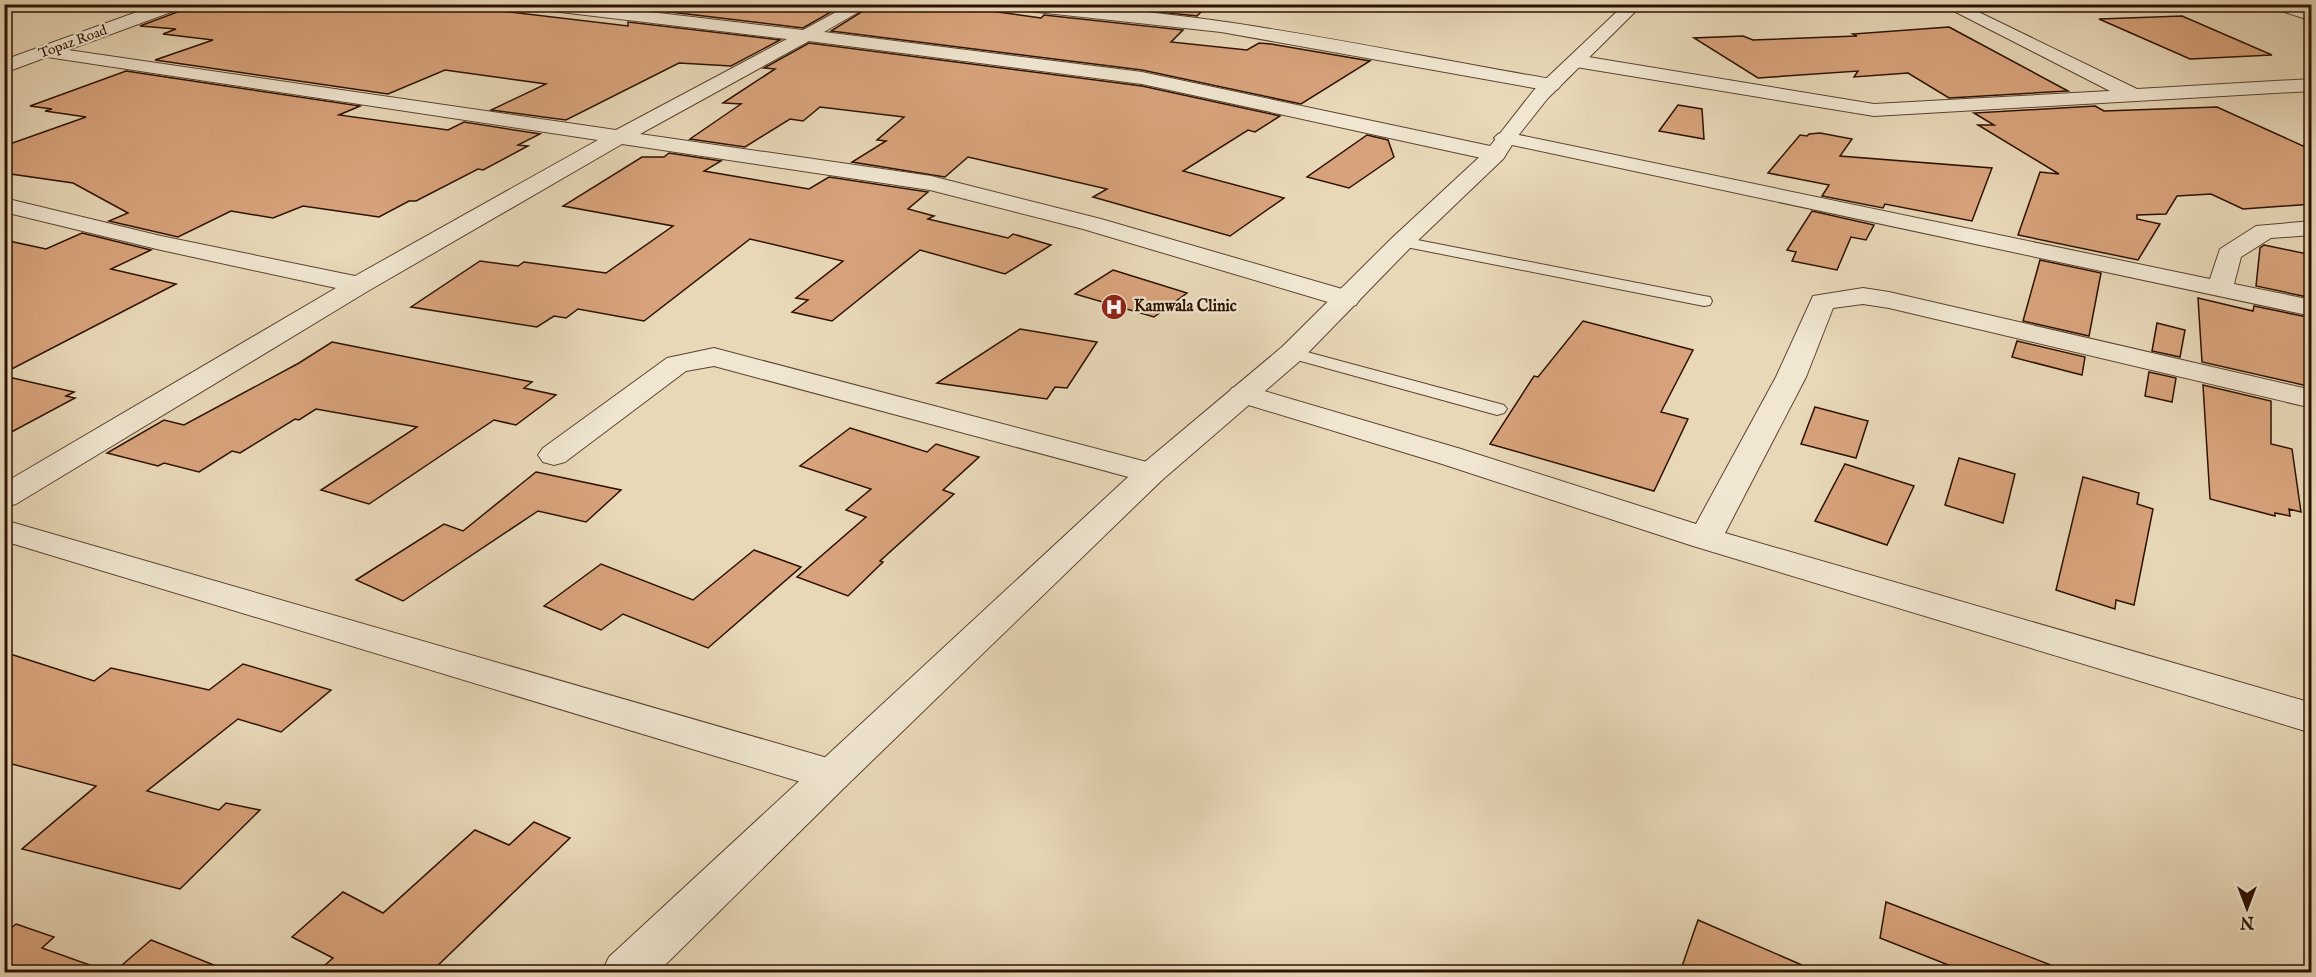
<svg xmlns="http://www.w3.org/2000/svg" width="2316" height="977" viewBox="0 0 2316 977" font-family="'IM FELL English',serif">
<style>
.building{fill:#d8a37c;stroke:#2d1101;stroke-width:1.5}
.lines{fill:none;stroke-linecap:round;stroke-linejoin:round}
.service-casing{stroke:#5c432f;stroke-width:2}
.minor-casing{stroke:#5c432f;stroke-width:2}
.tertiary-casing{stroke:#5c432f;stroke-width:2}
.service{fill:#f0e6d1;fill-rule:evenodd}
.minor{fill:#f0e6d1;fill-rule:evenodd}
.tertiary{fill:#f0e6d1;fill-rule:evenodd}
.labels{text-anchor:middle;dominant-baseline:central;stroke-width:4.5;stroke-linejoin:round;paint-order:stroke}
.far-street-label{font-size:14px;fill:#2d1101;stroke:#f0e6d1}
.poi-label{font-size:16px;font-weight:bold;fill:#2d1101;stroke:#f0e6d1;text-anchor:start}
</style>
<rect width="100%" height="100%" fill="#e8d8b8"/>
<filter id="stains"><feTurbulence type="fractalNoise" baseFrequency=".00333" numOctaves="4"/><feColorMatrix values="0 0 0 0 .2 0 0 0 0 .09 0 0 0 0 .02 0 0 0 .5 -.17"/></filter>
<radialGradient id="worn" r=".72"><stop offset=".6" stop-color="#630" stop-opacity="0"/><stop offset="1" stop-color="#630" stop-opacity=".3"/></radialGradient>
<g class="building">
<polygon points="186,4 241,8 252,4 443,4 628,26 628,22 780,40 731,66 679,63 566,120 491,110 546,84 445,70 388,94 155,60 213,40 163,34 176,29 140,26 183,10"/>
<polygon points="629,4 845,4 803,28 629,7"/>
<polygon points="874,4 939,4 1041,18 1044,15 1183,30 1171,42 1247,50 1259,43 1271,44 1370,61 1301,104 1142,70 831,31"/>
<polygon points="1080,4 1209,4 1197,16"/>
<polygon points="2182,16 2272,55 2190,59 2099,19"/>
<polygon points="1949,27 2068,91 1949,98 1908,73 1854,77 1858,71 1758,78 1694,38 1743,36 1753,40 1857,36 1853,34"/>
<polygon points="809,43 1142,86 1280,116 1255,132 1248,130 1183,171 1284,198 1230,236 1093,197 1107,189 968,157 945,177 852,162 886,141 877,140 904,117 820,107 803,121 790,119 745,147 690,139 741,104 723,103 775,69 764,68"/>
<polygon points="126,71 360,106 339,115 448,130 464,122 540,134 518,145 528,146 483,170 478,169 416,201 409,201 379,217 303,206 273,218 231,211 178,237 109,221 128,213 73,183 4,173 4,146 86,117 45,111 52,109 30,106"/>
<polygon points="1678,105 1702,109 1704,139 1659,131"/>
<polygon points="2095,106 2104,111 2217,107 2312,150 2312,204 2243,209 2211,194 2177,196 2166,214 2137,215 2137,219 2160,224 2138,260 2018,235 2040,172 2059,174 1978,125 1994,125 1974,113"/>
<polygon points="1820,133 1852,139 1840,156 1992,168 1972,221 1885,204 1883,208 1822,196 1829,185 1768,173 1800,135 1807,136 1809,134"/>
<polygon points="1367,135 1388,140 1394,157 1349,188 1307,177"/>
<polygon points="669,153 721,161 704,171 809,189 829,177 928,192 908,209 934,216 928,219 1008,238 1013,234 1051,245 1005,274 920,250 832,321 792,312 808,300 796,298 843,261 750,239 644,321 578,309 566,318 554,316 537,327 411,307 480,261 518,266 524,262 606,273 673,226 563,206 642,157 664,157"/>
<polygon points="1812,211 1874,225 1866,240 1851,237 1837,270 1792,261 1796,252 1787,250"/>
<polygon points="82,233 151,250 111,269 176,284 4,373 4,240 46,249"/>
<polygon points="2264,245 2312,255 2312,298 2256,286 2260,248"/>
<polygon points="2040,260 2101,273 2089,336 2023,321"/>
<polygon points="1113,270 1187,293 1154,317 1075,294"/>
<polygon points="2198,298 2253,311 2254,306 2312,318 2312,387 2202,362"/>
<polygon points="1583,321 1693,350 1661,412 1688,419 1654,491 1490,444 1534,376 1538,377"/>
<polygon points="2157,323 2185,330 2180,357 2152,351"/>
<polygon points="1020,329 1097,342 1067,388 1055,387 1047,399 937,383"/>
<polygon points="2017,341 2085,357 2082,375 2012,357"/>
<polygon points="332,342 532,382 524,388 556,395 516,425 494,420 369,504 321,490 417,427 316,409 299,420 295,419 240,453 232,451 199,472 164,463 158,466 107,453 164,420 184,425 299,363"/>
<polygon points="2149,372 2176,378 2172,402 2145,396"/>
<polygon points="4,376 74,392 66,396 75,398 4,436"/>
<polygon points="2203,385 2271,401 2271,444 2292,449 2301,512 2289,509 2290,516 2275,513 2275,516 2210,499"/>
<polygon points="1815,407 1868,421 1856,458 1801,444"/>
<polygon points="850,428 927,452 936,444 979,457 943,490 954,494 880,561 883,562 848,596 797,577 866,517 846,510 871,489 800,466"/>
<polygon points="1959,458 2015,474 2003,523 1945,505"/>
<polygon points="1845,464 1914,486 1887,545 1815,521"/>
<polygon points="536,472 621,490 586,522 538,511 403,601 356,580 444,524 463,531"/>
<polygon points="2083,477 2139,493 2137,504 2153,509 2134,605 2116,600 2115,609 2056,590"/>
<polygon points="754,550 801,567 708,648 623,614 601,630 544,606 601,564 693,600"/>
<polygon points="4,652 94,681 111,668 209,690 243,664 331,690 281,732 238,719 147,791 219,810 226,803 260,810 180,889 22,849 96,786 4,762"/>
<polygon points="534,822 570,838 431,972 317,972 333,958 292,937 343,892 383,913 475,830 509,845"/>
<polygon points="1886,902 2064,970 2064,972 1966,972 1880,938"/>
<polygon points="1698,920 1818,972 1680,972"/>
<polygon points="16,924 54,937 42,948 98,968 97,972 4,972 4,934"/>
<polygon points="151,940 229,971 229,972 114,972"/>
</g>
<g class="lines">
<g class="service-casing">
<g id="service">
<polygon points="1402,237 1704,296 1710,297 1712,301 1710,305 1704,306 1396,245 1394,242 1396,239"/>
<polygon points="1292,348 1504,405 1507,409 1504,413 1497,415 1286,357 1283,353 1286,349"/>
</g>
</g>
<g class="minor-casing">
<g id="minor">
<polygon points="159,4 184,4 182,8 68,50 616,130 787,39 535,9 527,4 583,4 803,30 851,4 872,4 824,32 1142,72 1495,147 1503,149 1506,154 1503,159 1495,161 1142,84 809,41 640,134 931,176 1101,219 1356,293 1360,299 1356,305 1347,307 1338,305 1083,229 930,190 622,144 368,291 16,504 4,507 4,483 336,288 161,250 4,212 4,198 161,236 355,276 598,140 47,57 4,73 4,60"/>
<path d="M1000,4C1185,4 1369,48 1551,79L1558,81L1561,85L1558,89L1551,91L1221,32L1008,9Z"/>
<polygon points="1940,4 1962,4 2137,89 2312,79 2312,91 1874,116 1576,67 1569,65 1567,61 1569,57 1576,55 1874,104 2110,91"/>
<polygon points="2270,4 2295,4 2312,10 2312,21 2272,8"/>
<polygon points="1505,132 2210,279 2220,249 2256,226 2312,221 2312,235 2271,238 2241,257 2234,284 2312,300 2312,316 1498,142 1494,138 1498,134"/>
<polygon points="1863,288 1889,292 2312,390 2312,408 1889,308 1863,304 1833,308 1806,377 1725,533 2312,703 2312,733 1693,546 1439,463 1232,400 1228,394 1232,388 1243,385 1254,388 1461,449 1696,524 1776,377 1813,296"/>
<polygon points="714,348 1162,466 1167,473 1162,480 1151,483 714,366 686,371 565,462 554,465 543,462 538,455 543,448 667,358"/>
<polygon points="4,520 831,759 846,764 852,775 846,786 831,791 4,541"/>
</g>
</g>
<g class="tertiary-casing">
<polygon id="tertiary" points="1625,4 1643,4 1548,98 1517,137 1503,159 1411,247 1302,359 1162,480 846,786 658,972 602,972 609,957 1140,466 1282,347 1393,237 1487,150 1534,90"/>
</g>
<use href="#service" class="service"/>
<use href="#minor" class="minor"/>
<use href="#tertiary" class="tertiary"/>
</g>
<defs>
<g id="hospital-disc" transform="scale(1.35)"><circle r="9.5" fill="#8f2418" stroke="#f0e6d1"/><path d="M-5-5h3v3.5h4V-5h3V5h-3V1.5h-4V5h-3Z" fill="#fff"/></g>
</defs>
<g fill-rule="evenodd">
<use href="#hospital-disc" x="1114" y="307"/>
</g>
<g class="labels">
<g class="far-street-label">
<text transform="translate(73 42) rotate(-20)">Topaz Road</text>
</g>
<g class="poi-label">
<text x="1134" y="307">Kamwala Clinic</text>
</g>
</g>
<rect width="2316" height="977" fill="none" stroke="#e8d8b8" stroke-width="24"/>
<rect x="6" y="6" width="2304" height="965" fill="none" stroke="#2d1101" stroke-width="3"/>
<rect x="12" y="12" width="2292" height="953" fill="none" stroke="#2d1101" stroke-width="1.5"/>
<g transform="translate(2247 908) rotate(180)" stroke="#f0e6d1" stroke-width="4.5" paint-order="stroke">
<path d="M0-4.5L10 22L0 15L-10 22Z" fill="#2d1101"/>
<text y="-9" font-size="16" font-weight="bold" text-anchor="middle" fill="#2d1101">N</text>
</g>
<rect width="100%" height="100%" filter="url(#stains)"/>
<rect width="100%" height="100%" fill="url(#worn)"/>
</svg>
